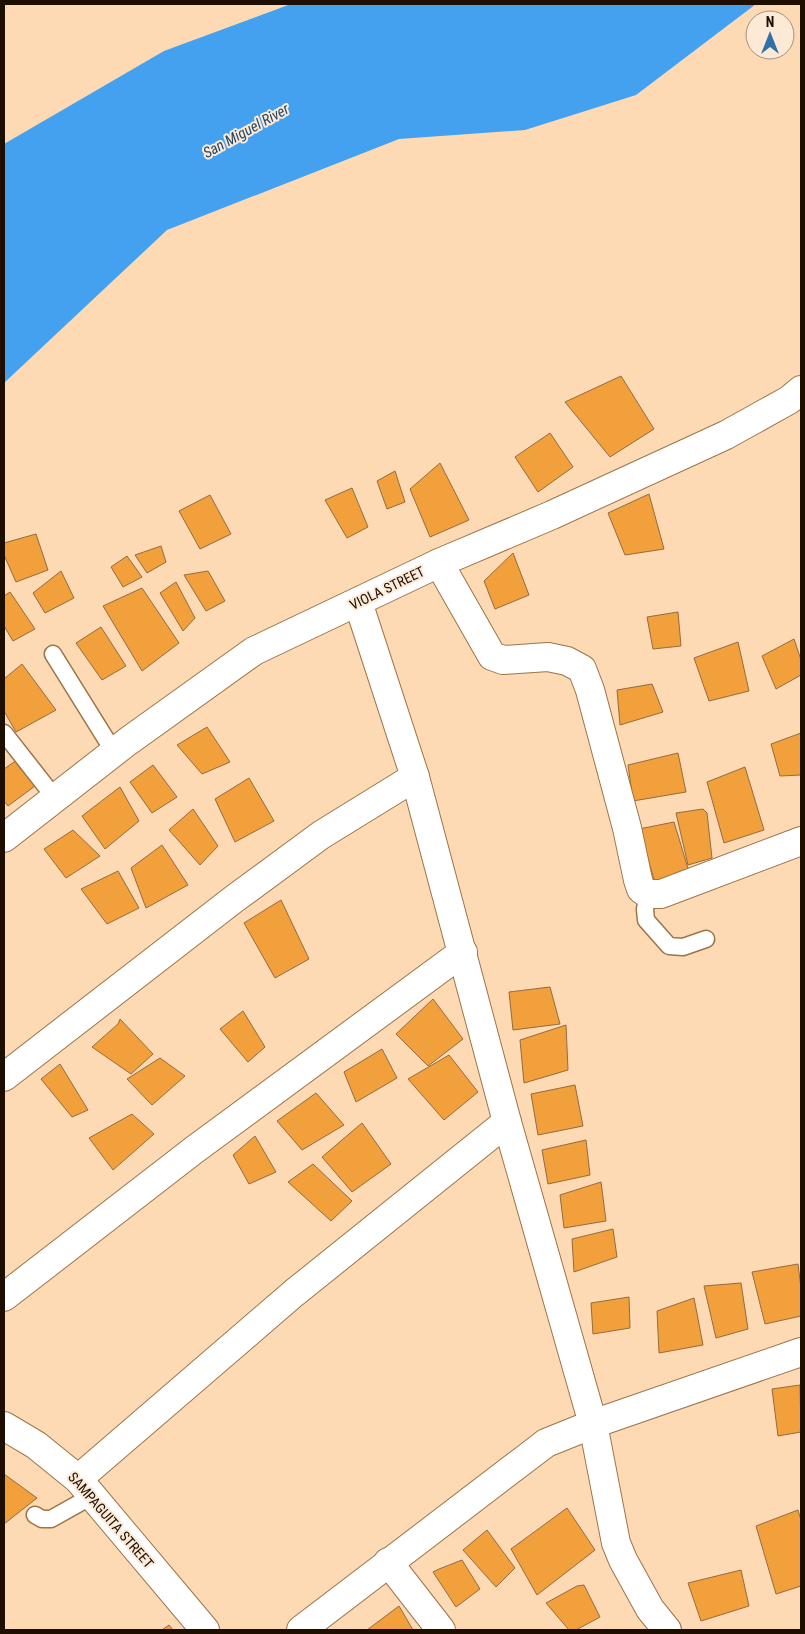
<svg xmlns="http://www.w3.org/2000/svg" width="805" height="1634" viewBox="0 0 805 1634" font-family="'Roboto Condensed',sans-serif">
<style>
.water{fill:#43a1f0}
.building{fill:#f1a03c;stroke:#946b40}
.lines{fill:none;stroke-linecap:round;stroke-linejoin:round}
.lane-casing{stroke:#9d7448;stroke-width:19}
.street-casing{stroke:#9d7448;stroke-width:30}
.secondary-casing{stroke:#9d7448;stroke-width:30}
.lane{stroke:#fff;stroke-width:16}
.street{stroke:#fff;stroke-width:28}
.secondary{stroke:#fff;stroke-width:28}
.labels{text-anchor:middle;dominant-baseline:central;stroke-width:4;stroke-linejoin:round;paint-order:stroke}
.street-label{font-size:14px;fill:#1d0e00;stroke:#fcead7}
.water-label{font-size:15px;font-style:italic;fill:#214767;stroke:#fcead7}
</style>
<rect width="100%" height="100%" fill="#fdd9b4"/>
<polygon class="water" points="291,4 756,4 636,95 525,130 399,139 167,230 4,383 4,144 164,51"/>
<g class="building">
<polygon points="621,376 654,429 610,457 565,402"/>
<polygon points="550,433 573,467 538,492 515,457"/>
<polygon points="440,463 469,520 430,537 410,489"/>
<polygon points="395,471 405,502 387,509 377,481"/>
<polygon points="352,488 368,527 347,538 325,500"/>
<polygon points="649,494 664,549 625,555 608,513"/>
<polygon points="210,495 231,534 200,549 179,511"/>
<polygon points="36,534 48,570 16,582 4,555 4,543"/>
<polygon points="161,546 166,562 147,573 135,555"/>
<polygon points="513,553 529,595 495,609 484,581"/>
<polygon points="127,556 142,577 123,587 111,567"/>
<polygon points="61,571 74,598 45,613 33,593"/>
<polygon points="208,571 225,601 206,611 184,575"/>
<polygon points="176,582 195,618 183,631 160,593"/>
<polygon points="142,588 179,643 142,671 103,606"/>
<polygon points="10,592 35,629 13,641 4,626 4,596"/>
<polygon points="678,612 681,646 653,649 647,617"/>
<polygon points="101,627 126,666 102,680 76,643"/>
<polygon points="794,639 801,660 801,675 776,689 762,656"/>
<polygon points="738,642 749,691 709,701 694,658"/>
<polygon points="22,664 56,710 16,732 4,711 4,679"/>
<polygon points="652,684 663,712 620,725 617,690"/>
<polygon points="207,727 230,762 202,774 177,745"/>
<polygon points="801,733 801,775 780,776 771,744"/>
<polygon points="678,753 686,792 633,801 628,765"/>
<polygon points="17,760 35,786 8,806 4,801 4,769"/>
<polygon points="153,765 177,797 152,813 130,782"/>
<polygon points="745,767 764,830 724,843 707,782"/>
<polygon points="249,778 274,821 235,842 215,799"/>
<polygon points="120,787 139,821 105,849 82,816"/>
<polygon points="193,809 218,846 200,865 169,830"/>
<polygon points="703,809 707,813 712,858 688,865 676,813"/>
<polygon points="674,822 690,875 656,886 639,829"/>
<polygon points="73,830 100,856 66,878 44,849"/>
<polygon points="162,845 188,885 146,908 131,868"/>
<polygon points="118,871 139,908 107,924 81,889"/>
<polygon points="281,900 309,959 275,978 244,923"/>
<polygon points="550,987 560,1024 513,1030 509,992"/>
<polygon points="433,999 463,1039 428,1066 396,1034"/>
<polygon points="243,1011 265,1047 248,1062 220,1029"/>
<polygon points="120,1019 153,1054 131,1074 92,1047 118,1024"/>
<polygon points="566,1025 568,1070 524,1083 520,1040"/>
<polygon points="382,1049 397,1078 356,1102 344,1072"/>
<polygon points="449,1055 478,1092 444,1120 408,1079"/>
<polygon points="160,1058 185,1076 152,1105 127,1079"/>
<polygon points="60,1064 88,1110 72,1117 41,1079"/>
<polygon points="575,1085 583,1126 538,1135 531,1094"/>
<polygon points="316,1093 344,1125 302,1150 277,1121"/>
<polygon points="132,1114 154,1134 113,1170 89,1138"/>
<polygon points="362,1123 391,1164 352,1192 322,1157"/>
<polygon points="255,1136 276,1172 249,1184 233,1155"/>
<polygon points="586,1140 590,1175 548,1184 542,1150"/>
<polygon points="313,1164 352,1201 331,1221 288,1182"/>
<polygon points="601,1182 606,1221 564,1228 560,1195"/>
<polygon points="613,1229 617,1257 574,1272 572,1239"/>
<polygon points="798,1264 801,1288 801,1316 765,1324 752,1272"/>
<polygon points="741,1283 748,1329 716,1338 704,1286"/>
<polygon points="629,1297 630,1328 593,1334 591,1303"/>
<polygon points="694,1298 703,1345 659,1353 657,1311"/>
<polygon points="800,1385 801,1432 778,1436 772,1389"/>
<polygon points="4,1474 37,1498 4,1524"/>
<polygon points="567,1508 595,1550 537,1595 511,1549"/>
<polygon points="798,1510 801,1520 801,1586 776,1594 756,1526"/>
<polygon points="487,1530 515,1568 496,1587 463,1550"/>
<polygon points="462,1560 480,1589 456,1607 433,1572 439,1569"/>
<polygon points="741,1570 749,1606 701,1621 688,1583"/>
<polygon points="584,1585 600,1617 576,1630 569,1630 546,1603 577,1586"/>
<polygon points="399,1606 413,1630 367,1630"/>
<polygon points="169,1625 173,1630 162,1630"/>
</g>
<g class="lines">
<g class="lane-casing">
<g id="lane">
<polyline points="53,654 114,752"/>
<polyline points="4,733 55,798"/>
<polyline points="648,894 645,909 646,920 669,946 683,947 706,939"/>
<polyline points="35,1515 42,1519 51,1519 92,1496"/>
</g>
</g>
<g class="street-casing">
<g id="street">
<polyline points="439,563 492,656 503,660 548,657 567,661 582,669 590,690 627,828 638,880 641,889 648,894 661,894 801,841"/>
<polyline points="358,602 415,777 507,1122 593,1424 616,1543 623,1560 650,1609 667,1630"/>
<polyline points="4,1077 234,899 321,835 415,777"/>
<polyline points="4,1297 194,1150 463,952"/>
<polyline points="4,1426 36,1445 78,1479 205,1630"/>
<polyline points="78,1479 294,1293 507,1122"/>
<polyline points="388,1562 441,1630"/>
<polyline points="301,1630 546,1443 593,1424 801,1352"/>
</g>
</g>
<g class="secondary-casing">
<polyline id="secondary" points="4,838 127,742 254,651 439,563 552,515 726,435 789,400 801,390"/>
</g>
<use href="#lane" class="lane"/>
<use href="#street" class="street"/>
<use href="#secondary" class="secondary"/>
</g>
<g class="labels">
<g class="street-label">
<text transform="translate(387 588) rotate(-26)">VIOLA STREET</text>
<text transform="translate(111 1520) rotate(49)">SAMPAGUITA STREET</text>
</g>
<g class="water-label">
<text transform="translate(246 131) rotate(-29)">San Miguel River</text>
</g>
</g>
<rect width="805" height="1634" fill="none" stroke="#1d0e00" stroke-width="10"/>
<g transform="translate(770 35)"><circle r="24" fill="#fcead7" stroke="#a39281"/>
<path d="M0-4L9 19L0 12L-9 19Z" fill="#3070a7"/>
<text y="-8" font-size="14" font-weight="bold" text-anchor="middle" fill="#1d0e00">N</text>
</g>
</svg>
